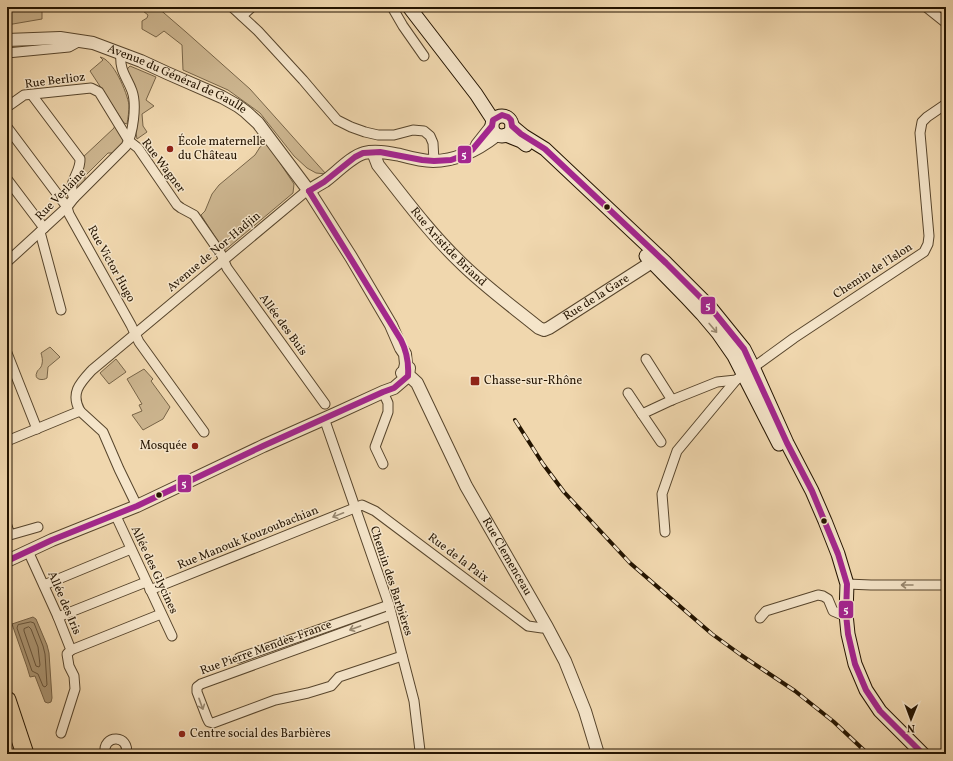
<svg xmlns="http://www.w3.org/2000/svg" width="953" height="761" viewBox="0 0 953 761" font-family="Vollkorn,serif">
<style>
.green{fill:#cdb690;stroke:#786548}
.water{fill:#ab9573;stroke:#756145}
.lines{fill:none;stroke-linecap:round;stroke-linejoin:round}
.shore{stroke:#68543a;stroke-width:1}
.minor-casing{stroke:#57452c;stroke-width:11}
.tertiary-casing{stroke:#57452c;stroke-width:14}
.secondary-casing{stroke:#241400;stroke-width:15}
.motorway-casing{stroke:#241400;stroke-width:19}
.minor{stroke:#f5e5ca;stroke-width:9}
.tertiary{stroke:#f5e5ca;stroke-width:12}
.secondary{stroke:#f5e5ca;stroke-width:13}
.motorway{stroke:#f0d7ae;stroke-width:17}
.rail-casing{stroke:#241400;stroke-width:4}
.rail{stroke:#f5e5ca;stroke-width:2.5;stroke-dasharray:8;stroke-linecap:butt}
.bus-1-casing{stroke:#f5e5ca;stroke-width:9}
.bus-1{stroke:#a4268f;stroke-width:6}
.oneway{stroke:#97876f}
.poi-dot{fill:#8f2418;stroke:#f5e5ca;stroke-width:1.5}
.bus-dot{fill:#241400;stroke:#f5e5ca;stroke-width:1.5}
.labels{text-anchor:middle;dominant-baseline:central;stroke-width:3;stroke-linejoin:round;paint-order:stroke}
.street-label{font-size:12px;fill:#241400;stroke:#f5e5ca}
.poi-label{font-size:12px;fill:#241400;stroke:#f5e5ca;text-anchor:start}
.line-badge{stroke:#f5e5ca;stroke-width:1.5}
.badge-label{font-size:11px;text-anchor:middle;font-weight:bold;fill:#fff}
</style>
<rect width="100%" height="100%" fill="#f0d7ae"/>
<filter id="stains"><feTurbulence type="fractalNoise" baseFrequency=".005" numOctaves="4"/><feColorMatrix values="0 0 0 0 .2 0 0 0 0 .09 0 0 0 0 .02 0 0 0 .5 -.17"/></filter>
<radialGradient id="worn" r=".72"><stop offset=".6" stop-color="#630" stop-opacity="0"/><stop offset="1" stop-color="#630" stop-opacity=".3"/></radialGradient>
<g class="green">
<polygon points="138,7 157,7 186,32 250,89 326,174 316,173 307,168 294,156 260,113 249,105 228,90 183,70 182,45 164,31 156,37 142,29 142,21 147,18 148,15"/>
<polygon points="42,8 42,19 7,25 7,9"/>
<path d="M100,57C113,59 127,92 129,105C129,111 128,118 127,124L124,123L90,71L103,60Z"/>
<polygon points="130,66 156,77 146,100 154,106 142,114 143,126 147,132 137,139 136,133 138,110 127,70 128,68"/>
<polygon points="115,124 124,140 124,142 113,153 108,153 85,176 85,181 77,191 74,186 82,158 114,128"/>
<polygon points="266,142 294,184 293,193 224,251 201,215 205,211 212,194 219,185 255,155 260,147"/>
<path d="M50,347L60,357L48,367L47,378C43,381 33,380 37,372C38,369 41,369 42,364C43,360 42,357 41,353Z"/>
<polygon points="116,359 126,372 109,384 100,373"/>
<polygon points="144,369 153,379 151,381 170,407 163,419 143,430 132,415 142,411 139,405 142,404 127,379"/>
</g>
<polygon class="water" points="33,617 36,619 47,645 49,653 52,698 51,702 48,703 45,702 35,676 30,677 27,667 12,624"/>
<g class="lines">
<g class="shore">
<polygon points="31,622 34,623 43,646 45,654 47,685 45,687 43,686 38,674 32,671 17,628 18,625"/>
<polygon points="29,627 31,629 38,647 40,665 39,667 36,666 24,631 24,629"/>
</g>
<g class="minor-casing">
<g id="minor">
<polyline points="232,7 258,31 303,80 337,120 351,127 365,132 378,135 394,135 413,130 424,131 430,136 433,143 434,161"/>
<polyline points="392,7 403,26 424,56"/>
<polyline points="926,7 946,23"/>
<polyline points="242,16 252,7"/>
<polyline points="7,53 69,47 80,41"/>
<path d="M32,95L80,159C81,173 66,183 74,198"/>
<polyline points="7,107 24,95 91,88 99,92 129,141 138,148 177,205 181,208 194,215 221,254 227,268 325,404"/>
<polyline points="7,127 67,207 69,214 131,325 139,342 204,432"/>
<polyline points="7,179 44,228"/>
<polyline points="40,232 61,310"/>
<path d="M7,262L67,207L74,198L126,146C133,134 137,105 132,91C127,77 119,71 121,53"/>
<polyline points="7,353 37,429"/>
<polyline points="646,359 672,400"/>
<polyline points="628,393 642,414"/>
<polyline points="80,411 103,432 119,469 137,506"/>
<polyline points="324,418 389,605 414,701 420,751 419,754"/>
<path d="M7,441L80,411C70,393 80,383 92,370L304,193L309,191"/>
<polyline points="661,442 642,414 672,400 717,382 736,380 794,338 924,252 928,244 929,236 920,133 922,122 927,117 946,104"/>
<polyline points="383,464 375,447 388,412 388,403 383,392"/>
<polyline points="115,514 172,636"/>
<polyline points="7,526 10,535 38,527"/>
<polyline points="665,532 662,494 677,451 736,380"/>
<polyline points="28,551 58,617 71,650 67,654 69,666 74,676 75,689 61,733"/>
<polyline points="847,584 871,585 946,585"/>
<polyline points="44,585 131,549"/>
<polyline points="150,590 362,505 375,511 528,626 542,628 547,627"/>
<polyline points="391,615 201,684 197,687 197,692 207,718 209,722 213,723 275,700 308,693 331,686 339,677 402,656"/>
<polyline points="58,617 146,582"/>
<polyline points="760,618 766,611 818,595 823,596 828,599 833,611 840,614 846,614"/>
<polyline points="71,650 161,614"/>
<polyline points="239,658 389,605"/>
<path d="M105,754C102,733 131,735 126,754"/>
</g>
</g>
<g class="tertiary-casing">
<g id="tertiary">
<path id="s1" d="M7,40L60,38L93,43L141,61L167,73L222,97L238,106L246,112L258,123L309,191L351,257L391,325L401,348L405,354L406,364L404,373"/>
<polyline points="477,145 492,126"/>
<path id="s2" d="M373,152L378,165C404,198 429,232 459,261C484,286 512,306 539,328L544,330L549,328L652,262L661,263"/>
<path d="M309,191C314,187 320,184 325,181C336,173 352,156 364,153C376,150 389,153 400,155C411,158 422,161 433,161C457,161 479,149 497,135"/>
<path id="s3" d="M402,373C408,374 413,379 417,383L466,486L547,627L565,661L585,711L598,754"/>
<polyline points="7,561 52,540 137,506 263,446 335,414 383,392 394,388 408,376 409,368"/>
</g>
</g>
<g class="secondary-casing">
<g id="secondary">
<polyline points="409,7 476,94 493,120"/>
<circle cx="502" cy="126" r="10"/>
<polyline points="512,126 524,136 545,149 666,263 710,307 744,349 753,367 787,443 812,491 825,521 838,554 847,584 846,614 848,634 855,664 866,690 880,711 923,754"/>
<polyline points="506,135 521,141 526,145"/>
<polyline points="646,256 687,298 702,314 718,333 734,356 779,444"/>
</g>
</g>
<g class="motorway-casing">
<polyline id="motorway" points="7,700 25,754"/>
</g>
<use href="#minor" class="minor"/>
<use href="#tertiary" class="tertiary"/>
<use href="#secondary" class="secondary"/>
<use href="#motorway" class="motorway"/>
<g class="rail-casing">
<polyline id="rail" points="515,420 543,464 564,492 630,563 712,634 741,655 795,691 834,722 868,754"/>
</g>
<use href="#rail" class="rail"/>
<g class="bus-1-casing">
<g id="bus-1">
<polyline points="309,191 324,182 355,157 363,153 380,152 422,160 434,161 451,160 462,156 472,150 492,126 493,120 502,115 508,117 511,120 512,126 521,134 545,149 666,263 710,307 744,349 787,443 812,491 838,554 847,584 846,614 848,634 855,664 866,690 880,711 923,754"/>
<path d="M7,561L52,540L137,506L263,446L383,392L394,388L408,376C409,362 407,352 401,340L309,191"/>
</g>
</g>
<use href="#bus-1" class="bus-1"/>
</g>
<defs><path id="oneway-shaft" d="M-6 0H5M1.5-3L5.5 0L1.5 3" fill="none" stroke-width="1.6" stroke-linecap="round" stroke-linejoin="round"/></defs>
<g class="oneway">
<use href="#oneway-shaft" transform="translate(713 328) rotate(50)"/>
<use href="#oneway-shaft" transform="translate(338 515) rotate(158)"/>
<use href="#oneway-shaft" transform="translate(907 585) rotate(180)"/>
<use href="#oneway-shaft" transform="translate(355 628) rotate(160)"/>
<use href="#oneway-shaft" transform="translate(201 704) rotate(70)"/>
</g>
<g class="poi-dot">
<circle cx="170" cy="149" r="4"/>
<rect x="470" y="376" width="10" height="10" rx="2"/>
<circle cx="195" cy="446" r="4"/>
<circle cx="182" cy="734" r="4"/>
</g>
<g class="bus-dot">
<circle cx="607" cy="207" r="3.5"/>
<circle cx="159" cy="495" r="3.5"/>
<circle cx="824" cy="521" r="3.5"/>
</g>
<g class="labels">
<g class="street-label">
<text transform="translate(55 81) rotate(-7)">Rue Berlioz</text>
<text stroke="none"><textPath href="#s1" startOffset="178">Avenue du Général de Gaulle</textPath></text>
<text transform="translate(163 166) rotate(53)">Rue Wagner</text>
<text transform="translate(61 195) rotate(-46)">Rue Verlaine</text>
<text stroke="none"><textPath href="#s2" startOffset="122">Rue Aristide Briand</textPath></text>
<text transform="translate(214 252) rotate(-40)">Avenue de Nor-Hadjin</text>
<text transform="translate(111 264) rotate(61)">Rue Victor Hugo</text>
<text transform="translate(873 271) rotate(-33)">Chemin de l'Islon</text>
<text stroke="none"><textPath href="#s2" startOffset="311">Rue de la Gare</textPath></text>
<text transform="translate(283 325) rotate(54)">Allée des Buis</text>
<text transform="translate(248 538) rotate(-22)">Rue Manouk Kouzoubachian</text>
<text stroke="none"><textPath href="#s3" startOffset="214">Rue Clemenceau</textPath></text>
<text transform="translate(458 558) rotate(37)">Rue de la Paix</text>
<text transform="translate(154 570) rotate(65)">Allée des Glycines</text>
<text transform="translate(391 581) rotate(72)">Chemin des Barbières</text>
<text transform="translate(64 603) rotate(67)">Allée des Iris</text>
<text transform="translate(266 648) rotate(-20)">Rue Pierre Mendès-France</text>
</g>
<g class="poi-label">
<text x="178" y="142">École maternelle<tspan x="178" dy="14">du Château</tspan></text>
<text x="484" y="381">Chasse-sur-Rhône</text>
<text x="187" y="446" text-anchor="end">Mosquée</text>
<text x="190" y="734">Centre social des Barbières</text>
</g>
</g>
<g class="line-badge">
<rect x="457" y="145" width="15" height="19" rx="4" fill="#a4268f"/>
<rect x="700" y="296" width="16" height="19" rx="4" fill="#a4268f"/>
<rect x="177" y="474" width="15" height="19" rx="4" fill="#a4268f"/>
<rect x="838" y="600" width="16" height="19" rx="4" fill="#a4268f"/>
</g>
<g class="badge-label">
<text x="464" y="158">5</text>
<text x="708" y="309">5</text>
<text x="184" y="487">5</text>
<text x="846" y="613">5</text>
</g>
<rect width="953" height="761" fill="none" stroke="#f0d7ae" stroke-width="24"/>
<rect x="8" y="8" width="937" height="745" fill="none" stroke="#241400" stroke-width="2"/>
<rect x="12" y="12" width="929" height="737" fill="none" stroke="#241400"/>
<g transform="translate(911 719) rotate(181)" stroke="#f5e5ca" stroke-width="3" paint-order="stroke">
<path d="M0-3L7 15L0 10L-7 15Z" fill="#241400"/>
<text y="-6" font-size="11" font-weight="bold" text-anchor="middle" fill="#241400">N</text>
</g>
<rect width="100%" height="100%" filter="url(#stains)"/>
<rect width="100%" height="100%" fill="url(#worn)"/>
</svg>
